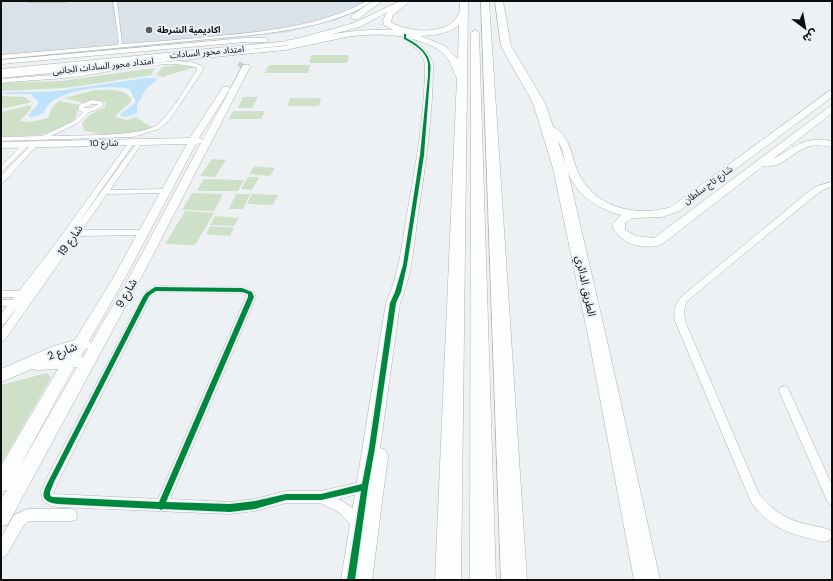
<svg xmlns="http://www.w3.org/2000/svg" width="833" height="581" viewBox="0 0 833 581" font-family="'DM Sans','Noto Sans Arabic',sans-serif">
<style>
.built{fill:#d9e1e9}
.green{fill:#cee1c8}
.water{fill:#bfe3fb}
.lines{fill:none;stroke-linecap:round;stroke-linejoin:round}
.secondary-tunnel{stroke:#cccfd2;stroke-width:6;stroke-dasharray:6 3.5;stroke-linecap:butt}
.street-casing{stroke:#afb1b4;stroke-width:1}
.secondary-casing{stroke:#afb1b4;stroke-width:1}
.primary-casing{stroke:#afb1b4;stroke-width:1}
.highway-casing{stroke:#afb1b4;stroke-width:1}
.street{fill:#fcfdfd;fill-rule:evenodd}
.secondary{fill:#fcfdfd;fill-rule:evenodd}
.primary{fill:#fcfdfd;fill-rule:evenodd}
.highway{fill:#fcfdfd;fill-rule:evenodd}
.cycleway-casing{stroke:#ebf1f7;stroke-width:3}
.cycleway{fill:#00873e;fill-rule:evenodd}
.poi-dot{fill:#5a5d5f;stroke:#ebf1f7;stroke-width:1.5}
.labels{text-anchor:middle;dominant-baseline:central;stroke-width:4;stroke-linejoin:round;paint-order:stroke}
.far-poi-label{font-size:9px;font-weight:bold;fill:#0b0d0f;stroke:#ebf1f7;text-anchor:start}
.far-street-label{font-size:9px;fill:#0b0d0f;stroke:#ebf1f7}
.street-label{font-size:11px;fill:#0b0d0f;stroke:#ebf1f7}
</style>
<rect width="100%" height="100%" fill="#eef1f4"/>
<polygon class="built" points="1,1 372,1 360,10 337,20 284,33 1,60"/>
<g class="green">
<polygon points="311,55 349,55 347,63 309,63"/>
<polygon points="179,65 195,67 163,77 156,75 162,67"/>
<polygon points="269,65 310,65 308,73 265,73"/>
<polygon points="154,68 152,75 146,76 65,88 1,91 1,83 60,81"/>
<path d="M96,90C108,90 123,88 131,98V102L117,114L116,117L127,120L136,117L154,129C134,134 103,138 84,130L82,124C87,114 96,112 105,107L106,103L99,100L83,103L64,98Z"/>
<polygon points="1,96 24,97 32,102 6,108 1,107"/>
<polygon points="243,97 258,97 252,108 238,108"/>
<polygon points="290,98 321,98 319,106 287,106"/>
<path d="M59,101L80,105C76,110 78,115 74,120C58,138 22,135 1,137V114L5,111L32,105L30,110L20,121L31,122L48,118L52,108Z"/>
<polygon points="233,111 265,111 261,119 229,119"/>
<polygon points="212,159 226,160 215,177 200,176"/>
<polygon points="254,166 275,168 270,176 249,174"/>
<polygon points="248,177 259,177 252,190 241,189"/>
<polygon points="204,179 244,180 238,191 197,191"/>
<polygon points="192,193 223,194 214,211 182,210"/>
<polygon points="236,194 250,194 243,209 229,209"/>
<polygon points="252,194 278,195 273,205 247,204"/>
<polygon points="185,211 214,213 195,245 165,244"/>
<polygon points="215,216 239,218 234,226 210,225"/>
<polygon points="210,226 234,228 230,236 206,234"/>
<polygon points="47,373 51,378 1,464 1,385"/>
</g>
<path class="water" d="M146,78H156L157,80L146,89L137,105V113C131,116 125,118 119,115L120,114L130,107L136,102L130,89C110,84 62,89 48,105C46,107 45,110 44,113L32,117L28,116C31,110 38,108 38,101L34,98L31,94H1V93C20,91 38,93 57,91Z"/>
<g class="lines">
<polyline class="secondary-tunnel" points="240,67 242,63"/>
<g class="street-casing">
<g id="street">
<polygon points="27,1 68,1 66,2 29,2"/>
<path d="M113,1H117L122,44C154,42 185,39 217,36C269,31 320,26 367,1H372C343,23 288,31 252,35L1,59V55L117,45L119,43Z"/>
<path d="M178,61L191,62L202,66L203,70L170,119L159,129L133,137L1,141V137L42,136L74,121L83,112L78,110L79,105L91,100L101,101L104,105L94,111L89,112L78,123L51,136C75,135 136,137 155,126C169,118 187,85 197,70V68C170,57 105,73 74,77C50,80 25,80 1,83V79L65,74L140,64ZM92,104H98L91,108H84V107Z"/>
<polygon points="1,107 4,110 1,112"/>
<polygon points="140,140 143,142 110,190 166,189 170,191 166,193 107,194 82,230 143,230 146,231 147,233 146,235 78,236 4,341 1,342 1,330 18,306 4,324 1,325 1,314 7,306 1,306 1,300 12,300 14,297 1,297 1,291 19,291 50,251 129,142 134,143 77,225 138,141"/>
<polygon points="26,142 29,144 28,145 3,171 1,172 1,166 24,143"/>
<polygon points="35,142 38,144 37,145 4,182 1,182 1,176 33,143"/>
<path d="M832,182V186L823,190L813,197L687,301L684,310L685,321L759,494C772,510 785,519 805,524C813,526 822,527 830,530L832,535L830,540L825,542C793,535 771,530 751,502L675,321C673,311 675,305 681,297L807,193L817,186Z"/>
<path d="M155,286L242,287L253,291L256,297L170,499L230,502L255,499L286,491H321L365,481L369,483L371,487L369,491L338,499C349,505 361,513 365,524L364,529L359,530L354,529L340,513L320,503H286L255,511L230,514L58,507L51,506L43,501L41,492L48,476L143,295L145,292ZM157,292L241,293L246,295V297L158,499L53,494L57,484L150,298Z"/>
<polygon points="784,386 788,388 832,485 832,505 828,503 779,391 780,388"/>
<polygon points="28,509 71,509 76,510 77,515 76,520 71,521 29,521 24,525 6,556 1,558 1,538 14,515"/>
</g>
</g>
<g class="secondary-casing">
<g id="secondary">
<polygon points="354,32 356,33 356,35 285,50 1,78 1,74 285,46"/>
<path d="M403,34H407L408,37C420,43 428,51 433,63C433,113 426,164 418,214C414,244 412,275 400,303L380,448L385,450L388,456L372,580H341L386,303C399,275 402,244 407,214C416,164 425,114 425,63C421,51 413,45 403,39Z"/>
<polygon points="245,38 266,38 269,40 266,42 245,42 1,64 1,60"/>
<path d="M243,65H249L250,67L142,276L8,524L1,526V499L7,490L1,492V466L58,369L37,370L32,369L1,382V369L54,346L75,340L113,278L187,144L1,148V142L190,138L223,87H229L230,89L199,138L203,140ZM201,143L130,276L91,343L89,341L124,280L196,144ZM88,348L83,358L81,356L84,350ZM67,354L66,356H60ZM74,367H77L19,468Z"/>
<path d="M829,91H832V97L679,211L662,217L632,218L625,223V230L636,236L654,238L829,107L832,106V113L773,159C797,147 802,136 832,141V147C825,146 817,144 810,146C794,150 781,170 763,166L661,245C643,250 619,244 612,225L621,215C597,209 575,194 567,170C564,161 564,151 559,143C556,136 548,134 543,128L548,125C573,132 570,160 581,178C599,209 639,217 671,207Z"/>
</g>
</g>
<g class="primary-casing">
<polygon id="primary" points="400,1 408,1 360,27 289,45 1,75 1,69 289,41 354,23"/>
</g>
<g class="highway-casing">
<g id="highway">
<polygon points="373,1 382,1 358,19 352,19 351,17 352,15"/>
<path d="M401,1H410L393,15L391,22C408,33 453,37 460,10C460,8 460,4 460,1H468L461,580H435L457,78C452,70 451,61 444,54C438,48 430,45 422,42C380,26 333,40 289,46L284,43L289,40C324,36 358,28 393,30L384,25L383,20L387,12ZM459,25L458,59L445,46L421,36C435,35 448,34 459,25Z"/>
<polygon points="481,1 489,1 527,580 501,580"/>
<polygon points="495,1 503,1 511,46 545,103 567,168 608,345 660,580 634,580 590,345 553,168 533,103 501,46"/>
<polygon points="475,30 479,33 496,580 470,580 471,33"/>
</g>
</g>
<use href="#street" class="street"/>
<use href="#secondary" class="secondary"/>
<use href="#primary" class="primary"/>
<use href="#highway" class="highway"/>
<g class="cycleway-casing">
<path id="cycleway" d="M404,34H406V38C416,43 428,51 430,63C431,67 430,72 430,76L424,155L407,265L401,292L396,303L375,448L368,487L355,580H347L361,491L321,500H286L255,509L230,512L163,509L161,510L159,509L58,504C37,501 43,492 50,478L143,297L146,293L155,287L242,288L252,292L254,297L166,502L230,504L255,501L286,494H321L362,484L369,448L390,303L395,292L403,265L420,155L428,76C428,72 428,67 428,63C426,51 414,44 404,39ZM156,291L242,292L248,294V297L159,502L52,497L50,495V492L54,482L148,298L150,295Z"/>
</g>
<use href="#cycleway" class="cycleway"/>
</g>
<circle class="poi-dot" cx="149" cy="30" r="4"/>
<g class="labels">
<g class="far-poi-label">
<text x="157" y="30">اكاديمية الشرطة</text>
</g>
<g class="far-street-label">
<text transform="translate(207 52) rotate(-5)">امتداد محور السادات</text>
<text transform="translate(103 66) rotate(-6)">امتداد محور السادات الجانبى</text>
<text transform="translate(104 143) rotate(-1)">شارع 10</text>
<text transform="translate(708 185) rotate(-36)">شارع تاج سلطان</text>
</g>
<g class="street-label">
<text transform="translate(70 240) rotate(-55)">شارع 19</text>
<text transform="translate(586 286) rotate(78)">الطريق الدائري</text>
<text transform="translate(126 293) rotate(-60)">شارع 9</text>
<text transform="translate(62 351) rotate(-20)">شارع 2</text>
</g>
</g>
<rect width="833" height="581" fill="none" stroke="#0b0d0f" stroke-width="4"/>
<g transform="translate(805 28) rotate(148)" stroke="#ebf1f7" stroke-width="3" paint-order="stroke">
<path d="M0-3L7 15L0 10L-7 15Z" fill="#0b0d0f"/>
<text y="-6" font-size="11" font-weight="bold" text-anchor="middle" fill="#0b0d0f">ش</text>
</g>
</svg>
